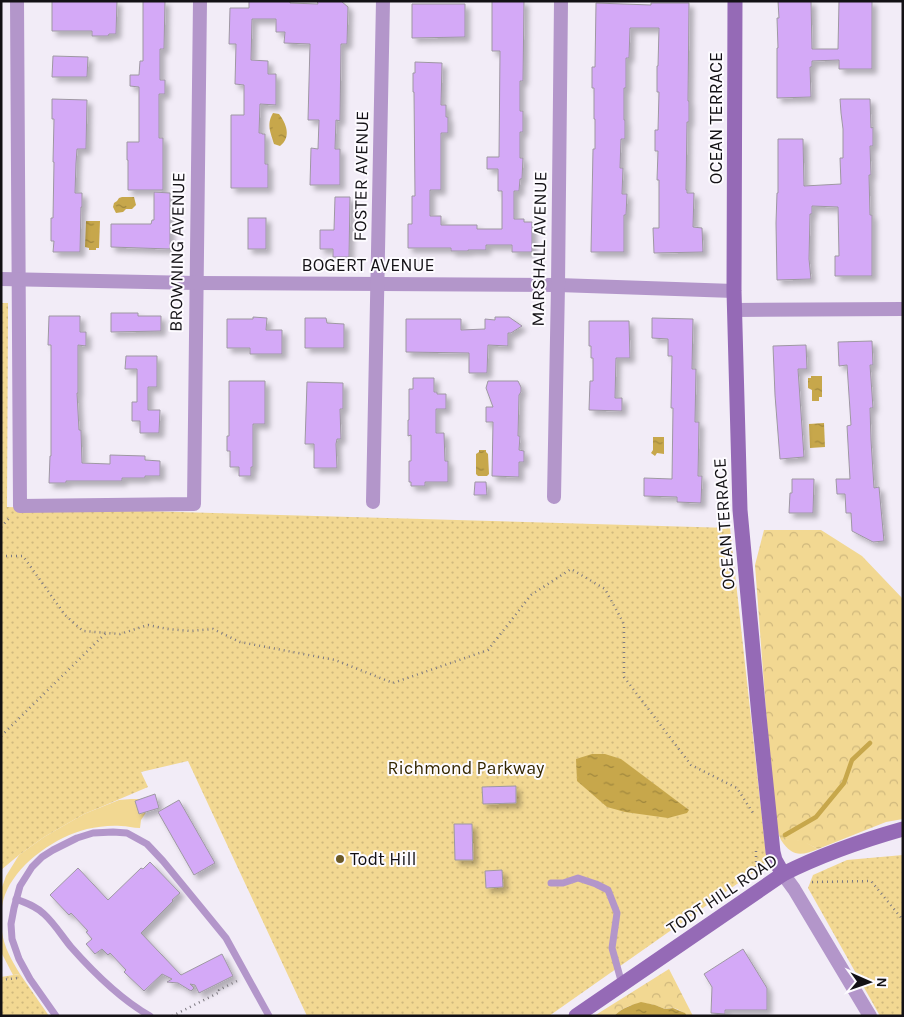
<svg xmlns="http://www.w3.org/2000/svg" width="904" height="1017" viewBox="0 0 904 1017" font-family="Karla,sans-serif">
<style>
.grass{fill:#f2d892}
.forest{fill:url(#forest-crowns)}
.park{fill:url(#park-dots)}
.water{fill:url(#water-ripples)}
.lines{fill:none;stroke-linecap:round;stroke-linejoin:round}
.stream{stroke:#c7a74b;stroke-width:4.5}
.building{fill:#d4a9f7;stroke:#9e98a2;filter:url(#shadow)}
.path{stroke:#7d7980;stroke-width:2.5;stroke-dasharray:1 4;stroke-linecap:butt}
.lane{stroke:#b396ca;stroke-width:7}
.street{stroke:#b396ca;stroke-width:14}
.secondary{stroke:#956ab6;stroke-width:15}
.poi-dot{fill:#6c5a28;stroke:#fdfbff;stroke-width:2}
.labels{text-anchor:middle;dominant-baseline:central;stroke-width:4;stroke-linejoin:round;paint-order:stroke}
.street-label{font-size:18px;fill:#131115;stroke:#fdfbff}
.park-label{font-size:18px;fill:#342700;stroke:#fdfbff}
.poi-label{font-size:18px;fill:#131115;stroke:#fdfbff;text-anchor:start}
</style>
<defs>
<pattern id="forest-crowns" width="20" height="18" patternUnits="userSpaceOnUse" patternTransform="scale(1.25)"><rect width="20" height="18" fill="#f2d892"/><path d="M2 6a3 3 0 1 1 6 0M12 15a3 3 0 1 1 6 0" fill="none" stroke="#cfb87d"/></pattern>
<pattern id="park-dots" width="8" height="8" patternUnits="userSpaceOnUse" patternTransform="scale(1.25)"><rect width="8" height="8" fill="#f2d892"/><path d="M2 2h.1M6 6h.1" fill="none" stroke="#cfb87d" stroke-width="1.8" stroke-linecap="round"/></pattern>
<pattern id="water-ripples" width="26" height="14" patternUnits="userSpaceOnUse" patternTransform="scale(1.25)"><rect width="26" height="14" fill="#c7a74b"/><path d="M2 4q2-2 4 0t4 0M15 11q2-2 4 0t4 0" fill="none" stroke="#a0873d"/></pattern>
<filter id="shadow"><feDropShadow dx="4.5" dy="4.5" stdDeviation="2.5" flood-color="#0004"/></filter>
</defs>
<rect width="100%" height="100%" fill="#f2ecf7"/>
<g class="grass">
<path d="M131,799H141L135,801L139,814L146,812L145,814L141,820L140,828C133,828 127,826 121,826C109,825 98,827 87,829C56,837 21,861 7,890C1,902 0,919 2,932C4,947 12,961 20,974L13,975L1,952V890L6,876L19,855L44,837L84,814L119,800Z"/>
<path d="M791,839L803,841L818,849C801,856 792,857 781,840Z"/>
</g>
<g class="forest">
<path d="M764,530H821L862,556L903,599V819L886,822L818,849C804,842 798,839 781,840L777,830L769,751L755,565Z"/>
<path d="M669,969L693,1016H687C684,1012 678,1009 673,1008C671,1007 668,1009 665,1009C662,1008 658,1006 654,1005C639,1001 625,1005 614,1016H594Z"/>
</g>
<g class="park">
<polygon points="1,303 8,303 7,507 730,528 767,863 549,1016 307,1016 188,761 141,772 148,787 101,807 84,814 44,837 19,855 1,870"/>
<polygon points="903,855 903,1016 880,1016 808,888 813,875 847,860"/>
<polygon points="20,974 49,1016 1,1016 1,977"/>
</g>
<g class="water">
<path d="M273,113L279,114C286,123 292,137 280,146L274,144C271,133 266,125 273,113Z"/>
<polygon points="122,197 134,197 136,205 132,209 126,209 123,212 116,213 113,207 114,203 117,201 119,198"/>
<polygon points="86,221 100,221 99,248 96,248 96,250 89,250 89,248 85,247"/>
<polygon points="811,376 822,376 822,397 819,397 819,401 812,401 812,390 808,388 808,378 811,378"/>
<polygon points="824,423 825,447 810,448 809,424"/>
<polygon points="653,437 664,437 664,454 657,453 655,456 651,453 653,450"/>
<polygon points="479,450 486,450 486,452 488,454 489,474 487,476 478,476 476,474 476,454 479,452"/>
<polygon points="592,754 605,754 621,759 689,810 687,813 668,818 625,812 607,807 577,781 576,759"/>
<path d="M641,1002L655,1005L665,1009L673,1008L685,1013L687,1016H614C622,1008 631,1005 641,1002Z"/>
</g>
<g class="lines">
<polyline class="stream" points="785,835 816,817 844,783 852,760 870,743"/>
</g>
<g class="building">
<polygon points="52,1 117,1 116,34 109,34 108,36 92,36 92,31 52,31"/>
<polygon points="143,1 165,1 164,49 160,49 160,80 165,80 165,94 159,94 159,138 163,138 163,190 128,190 128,160 127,160 127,142 139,142 139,87 130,86 130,75 139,75 140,61 143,61"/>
<polygon points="249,1 290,1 290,3 318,4 317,1 341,1 348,7 347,44 341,44 340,121 336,120 335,149 340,149 340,185 310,185 311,148 318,149 319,120 308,120 310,44 284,43 285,32 276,32 276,19 252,19 251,60 268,61 268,74 276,74 276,105 260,104 259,133 262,133 262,134 265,134 265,164 268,164 268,188 231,188 231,115 244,115 244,85 235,84 236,44 229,44 230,8 249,8"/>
<polygon points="492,1 524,1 523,81 520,81 520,111 523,111 523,132 520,132 520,158 523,158 522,179 520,179 519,191 514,191 514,219 524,219 524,222 532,222 532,252 512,252 512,245 486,245 486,250 468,250 468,251 451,251 451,248 408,248 408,224 412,224 412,196 415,196 414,92 413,92 413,73 415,73 415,62 442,63 441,105 446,105 446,117 448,117 448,133 441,133 441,190 430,190 430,216 441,216 441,225 477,225 477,229 502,229 502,191 498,191 498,169 487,169 487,157 499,157 500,51 492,51"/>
<polygon points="778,1 811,1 812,49 838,49 839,1 872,1 872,69 839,69 839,60 812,61 812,67 810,67 811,97 777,98 777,48 778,48 777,18 779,18"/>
<polygon points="596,3 651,5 651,3 689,3 688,101 689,101 689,122 687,122 686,190 687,190 687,193 694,193 693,227 702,228 703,252 654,253 653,228 659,228 659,180 657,180 658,151 655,151 655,130 658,130 659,92 657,92 657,66 658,66 659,28 630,28 629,58 626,58 626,88 624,88 624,120 625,120 625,139 621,139 620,168 623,168 622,194 627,194 626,215 624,215 624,252 591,252 593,149 595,149 595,119 594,119 594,88 592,88 592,67 595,67"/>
<polygon points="412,4 465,4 465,37 412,38"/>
<polygon points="53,56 88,57 87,77 52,77"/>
<polygon points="52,99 87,100 86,149 77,149 76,163 75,193 82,193 82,207 81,207 80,252 53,252 54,241 51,241 51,218 53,218 54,162 53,162 54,119 52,119"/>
<polygon points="840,99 870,99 871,128 873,127 873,146 870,146 871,175 869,175 870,215 872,215 872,276 835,276 835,256 839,256 838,207 812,206 812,214 810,214 809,259 811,279 777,280 776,223 777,193 778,193 778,139 803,139 804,186 841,184 840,158 843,158 843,129 841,113"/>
<polygon points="154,192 170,193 170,249 111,247 111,224 151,224 152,220 154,220"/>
<polygon points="335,197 350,197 349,257 333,257 333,249 320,249 320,230 334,230"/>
<rect x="248" y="218" width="18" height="31"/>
<polygon points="111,313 138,313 138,316 161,316 161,331 111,332"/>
<polygon points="49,316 80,316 80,332 86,332 86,346 78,345 78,393 77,393 79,430 81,430 82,463 110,464 110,455 145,456 145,460 160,461 160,476 145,476 145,478 122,478 122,481 66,481 66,483 49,483 50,456 51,456 51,345 48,345"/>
<polygon points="253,317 267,318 266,330 282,330 282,354 250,354 250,348 227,348 227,319 253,319"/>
<polygon points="495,317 509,317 522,326 511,333 508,333 508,346 488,345 487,373 469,373 469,353 406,352 406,319 461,319 461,330 485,329 485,319 495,320"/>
<polygon points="305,318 326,318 327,323 344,324 344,348 305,348"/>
<polygon points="652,318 693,319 692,369 696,369 695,422 699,422 698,476 702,476 701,503 677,502 677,497 644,496 644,478 672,479 673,408 671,408 672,356 668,356 668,339 652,338"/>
<polygon points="589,321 629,321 630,358 616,358 615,398 622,398 622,411 589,410 590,381 593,381 593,358 591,358 591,346 589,346"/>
<polygon points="872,341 873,365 870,365 873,408 870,408 871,440 874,488 879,487 884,541 873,542 852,531 851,513 846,513 845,494 837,494 836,479 850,479 847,426 851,425 847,365 839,366 838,342"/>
<polygon points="806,345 807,369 798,369 804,457 780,459 775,395 773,346"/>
<polygon points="126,356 157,356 157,387 148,387 148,410 160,410 159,433 140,433 140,421 132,421 132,402 137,402 137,369 125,369"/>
<polygon points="413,378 434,378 434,392 437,392 437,394 446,394 446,409 436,409 436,433 444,433 445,461 448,461 448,482 425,482 425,486 411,486 411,482 409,482 409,461 411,461 411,435 408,436 408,420 409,420 409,389 413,389"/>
<polygon points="229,381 265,381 265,424 253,424 253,467 251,467 251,476 239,476 239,467 230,467 230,451 227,451 227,436 229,436"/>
<polygon points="488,381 518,381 521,387 521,392 519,395 518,436 520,436 519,450 524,451 524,462 519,462 519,477 492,476 493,422 486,422 486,407 493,407 486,388"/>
<polygon points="307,382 343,383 343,409 340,409 341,439 337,439 336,444 337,468 314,468 314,444 305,444"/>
<polygon points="792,479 814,479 813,513 789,513 790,493 792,493"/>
<polygon points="475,482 486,482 487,495 474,495"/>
<polygon points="516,786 516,803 483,804 482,787"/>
<polygon points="155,794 159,808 139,814 135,801"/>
<polygon points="179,800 215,863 194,875 158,812"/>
<polygon points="454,824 472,824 473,860 455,860"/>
<polygon points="150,862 180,893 172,900 173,901 141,933 181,975 222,954 233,976 199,993 195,985 190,984 194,988 191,991 178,983 167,982 172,979 162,974 144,991 124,972 126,970 110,953 108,955 102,949 95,954 86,944 92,939 86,932 88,931 71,913 69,915 50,895 78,868 108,900 141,868 143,869"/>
<polygon points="502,870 503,887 486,888 485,871"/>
<polygon points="743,949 767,988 767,1010 725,1010 725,1014 711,1013 712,987 704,974"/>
</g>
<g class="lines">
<g class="path">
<polyline points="1,527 11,516"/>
<polyline points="1,556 23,556 65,615 83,631 120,634 148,625 168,629 190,631 213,629 240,642 335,660 393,683 488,650 531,595 571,569 605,589 624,624 624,677 691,765 737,788 753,813"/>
<polyline points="1,736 106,633"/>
<polyline points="756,867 756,848"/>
<polyline points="812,882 871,881 903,920"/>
<polyline points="1,980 17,978"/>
<polyline points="172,1016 220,992 219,990 237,981"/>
</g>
<g class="lane">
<polyline points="551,883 563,883 578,878 596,884 608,890 617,913 612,948 622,984"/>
<path d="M16,899C26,903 36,906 44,914C54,923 62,936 71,947C94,973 120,999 150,1016"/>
<polyline points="56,1016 30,979 19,959 12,939 11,924 14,908 20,886 32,867 42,857 53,850 77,838 93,833 113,832 127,833 147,844 163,861 226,938 269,1016"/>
</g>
<g class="street">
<polyline points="17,1 20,506 194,504 200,1"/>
<polyline points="1,279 196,283 558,285 734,291"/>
<polyline points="735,310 903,309"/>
<polyline points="554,497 558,285 561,1"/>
<polyline points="373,502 383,1"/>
<polyline points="783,874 794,889 870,1016"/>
</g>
<g class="secondary">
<polyline points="735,1 734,291 740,510 759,716 773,852 775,860 783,874"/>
<path d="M576,1016L783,874C819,856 864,840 903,829"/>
</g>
</g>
<circle class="poi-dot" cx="340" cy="859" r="5"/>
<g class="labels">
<g class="street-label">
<text transform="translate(716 118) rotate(-90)">OCEAN TERRACE</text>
<text transform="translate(361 176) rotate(-89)">FOSTER AVENUE</text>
<text transform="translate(539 249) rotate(-89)">MARSHALL AVENUE</text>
<text transform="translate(177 252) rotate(-89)">BROWNING AVENUE</text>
<text x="368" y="265">BOGERT AVENUE</text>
<text transform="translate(724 524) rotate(-94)">OCEAN TERRACE</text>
<text transform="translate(722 894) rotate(-34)">TODT HILL ROAD</text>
</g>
<g class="park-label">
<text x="466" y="768">Richmond Parkway</text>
</g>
<g class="poi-label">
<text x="350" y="859">Todt Hill</text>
</g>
</g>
<rect width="904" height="1017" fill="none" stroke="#131115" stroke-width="5"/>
<g transform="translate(869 982) rotate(92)" stroke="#fdfbff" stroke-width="4" paint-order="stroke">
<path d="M0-4L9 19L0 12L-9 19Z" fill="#131115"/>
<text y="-8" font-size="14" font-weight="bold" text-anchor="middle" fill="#131115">N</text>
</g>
</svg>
